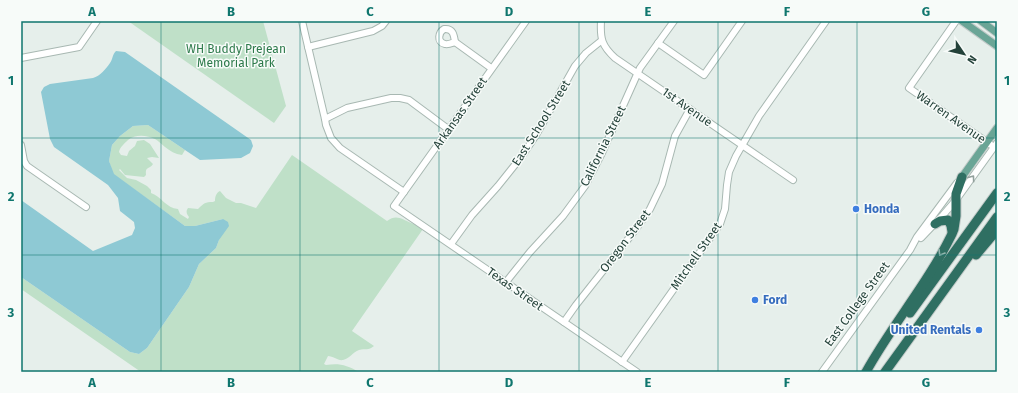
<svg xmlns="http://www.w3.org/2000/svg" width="1018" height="393" viewBox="0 0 1018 393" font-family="'Fira Sans',sans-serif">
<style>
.green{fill:#bfe0c8}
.water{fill:#8ec9d4}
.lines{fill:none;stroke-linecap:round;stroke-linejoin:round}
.minor-casing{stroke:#a8b8b2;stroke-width:8}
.major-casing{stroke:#c2cac8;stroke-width:9}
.highway-casing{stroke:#c2cac8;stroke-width:11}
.minor{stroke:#fff;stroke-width:6}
.major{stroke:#6aa596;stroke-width:7}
.highway{stroke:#2f6f62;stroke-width:9}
.oneway{stroke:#92a09c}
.oneway2{stroke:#93b5ae}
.grid{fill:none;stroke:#0f766e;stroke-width:1;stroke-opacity:0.55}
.shop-dot{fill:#3f7fe0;stroke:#f7fbf9;stroke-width:1.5}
.labels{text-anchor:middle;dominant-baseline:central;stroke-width:3;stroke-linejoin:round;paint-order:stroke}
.park-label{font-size:12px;fill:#2d7a4b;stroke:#f7fbf9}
.street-label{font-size:12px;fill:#24423a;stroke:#f7fbf9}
.shop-label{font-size:12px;font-weight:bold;fill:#366cbe;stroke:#f7fbf9;text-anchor:start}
.neatline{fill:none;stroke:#0f766e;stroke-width:1.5}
.grid-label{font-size:13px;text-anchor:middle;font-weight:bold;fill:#0f766e}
</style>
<rect width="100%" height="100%" fill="#e6efeb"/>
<g class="green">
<polygon points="128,21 263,21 286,106 274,123"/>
<path d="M148,125L185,150L182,155C175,154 170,151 165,147C161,144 159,141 155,139C147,135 135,134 128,140C124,144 120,147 119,152L121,155L127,156L129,151L135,146L137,141L144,140L150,144L159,158L152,157L147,158L153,164C149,170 145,166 146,175L144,177L125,175L120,169L119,170L127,178L136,180L147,186L151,190V193C162,197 166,208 178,209L180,214L188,219L189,217C186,213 186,211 188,208L198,209C204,203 205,202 213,202L215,201C215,197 216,193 220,191L226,198L236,203H241L256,208L292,155L387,221C396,214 402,219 411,223C416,225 419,226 423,229L352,331L374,346C368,351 366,348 359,350C353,352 349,359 343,360C338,361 333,356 328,356L324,364L326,365C339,363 347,365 359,372H141L21,289V277L130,352L139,354L147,348L189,287L199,264L216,248L219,240L223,219L195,226H185L113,174L109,161L112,145L120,136L133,126Z"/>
</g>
<path class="water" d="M116,51L125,52L251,140L253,146L250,153L241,158L200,160L185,150L148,125L133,126L120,136L112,145L109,161L114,174L185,226H195L223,219L228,222L229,226L219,240L216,248L199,264L189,287L147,348L139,354L130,352L21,277V200L93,251L132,235L135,228L134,222L120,211L118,198L108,185L54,147L50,139L41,92L44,87L50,84L93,78C100,76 106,69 110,63C113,59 112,55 116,51Z"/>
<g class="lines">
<g class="minor-casing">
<g id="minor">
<polyline points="302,21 325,119 326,125 331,138 340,148 404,192"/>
<polyline points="526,21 394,206 637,372"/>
<path d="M601,21C600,39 602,46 615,58L793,180"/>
<polyline points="956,21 909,88 994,147"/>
<path d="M444,29C453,28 454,35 455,42C452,43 448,45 445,44C436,42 439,32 444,29Z"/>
<polyline points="455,42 491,68"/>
<polyline points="658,43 704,75 742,21"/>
<polyline points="308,47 373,31 382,26 386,21"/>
<polyline points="21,58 79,47 97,21"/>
<polyline points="325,119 347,108 391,98 400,98 409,100 448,129"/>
<polyline points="21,145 24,161 27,166 86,207"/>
<polyline points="921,238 943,215 956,200 997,143"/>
<polyline points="451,244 472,215 498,186 522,156 536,135 575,66 586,53 601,41"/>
<polyline points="506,282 530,252 563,216 585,186 601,155 635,79 640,68 674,21"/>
<polyline points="564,322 576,305 636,229 650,209 662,184 675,136 690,109"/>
<polyline points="622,362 720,224 725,209 727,185 729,172 736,156 759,116 826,21"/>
<polyline points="822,372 910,250 917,237 957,183"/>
</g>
</g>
<g class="major-casing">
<g id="major">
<polyline points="962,21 997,46"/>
<polyline points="981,21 997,33"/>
<polyline points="962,177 997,128"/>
</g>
</g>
<g class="highway-casing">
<g id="highway">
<path d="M935,224L940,221L948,220C951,224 952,227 952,232"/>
<polyline points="976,255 997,230"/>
<polyline points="910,313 997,193"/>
<path d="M866,372C892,325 928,283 952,234L954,229L956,216V194L962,177"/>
<polyline points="885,372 997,217"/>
</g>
</g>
<use href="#minor" class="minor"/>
<use href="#major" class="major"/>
<use href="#highway" class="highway"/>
</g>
<defs><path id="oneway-chevron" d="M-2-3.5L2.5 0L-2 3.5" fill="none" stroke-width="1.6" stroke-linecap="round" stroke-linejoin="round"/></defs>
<use class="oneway" href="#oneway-chevron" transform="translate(972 178) rotate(-54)"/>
<use class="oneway2" href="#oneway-chevron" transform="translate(941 253) rotate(121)"/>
<path class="grid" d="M161,21V372M300,21V372M439,21V372M579,21V372M718,21V372M857,21V372M21,138H997M21,255H997"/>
<g class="shop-dot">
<circle cx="856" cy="209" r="4"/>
<circle cx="755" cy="300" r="4"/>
<circle cx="979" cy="330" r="4"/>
</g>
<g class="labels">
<g class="park-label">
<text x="236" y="49">WH Buddy Prejean<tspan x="236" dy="14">Memorial Park</tspan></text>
</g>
<g class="street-label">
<text transform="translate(687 107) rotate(35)">1st Avenue</text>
<text transform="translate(460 113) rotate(-55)">Arkansas Street</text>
<text transform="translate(951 117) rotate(35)">Warren Avenue</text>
<text transform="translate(541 123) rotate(-58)">East School Street</text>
<text transform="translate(603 146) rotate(-64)">California Street</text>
<text transform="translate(625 241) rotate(-53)">Oregon Street</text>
<text transform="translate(696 256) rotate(-55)">Mitchell Street</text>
<text transform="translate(515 289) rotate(35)">Texas Street</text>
<text transform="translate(857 304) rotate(-54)">East College Street</text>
</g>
<g class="shop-label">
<text x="864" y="209">Honda</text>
<text x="763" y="300">Ford</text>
<text x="971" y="330" text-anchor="end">United Rentals</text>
</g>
</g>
<rect width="1018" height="393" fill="none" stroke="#f7fbf9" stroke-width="44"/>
<g transform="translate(964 54) rotate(125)" stroke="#f7fbf9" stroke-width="3" paint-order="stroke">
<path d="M0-3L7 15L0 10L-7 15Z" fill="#24423a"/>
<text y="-6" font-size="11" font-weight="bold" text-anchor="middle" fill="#24423a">N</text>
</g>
<rect x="22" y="22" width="974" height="349" class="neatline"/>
<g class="grid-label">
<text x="92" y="16">A</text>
<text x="231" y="16">B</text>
<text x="370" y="16">C</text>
<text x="509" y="16">D</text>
<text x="648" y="16">E</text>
<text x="787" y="16">F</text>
<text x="926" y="16">G</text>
<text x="11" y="85">1</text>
<text x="1007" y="85">1</text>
<text x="11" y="201">2</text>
<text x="1007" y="201">2</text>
<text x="11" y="317">3</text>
<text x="1007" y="317">3</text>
<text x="92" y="387">A</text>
<text x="231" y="387">B</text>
<text x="370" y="387">C</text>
<text x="509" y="387">D</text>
<text x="648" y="387">E</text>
<text x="787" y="387">F</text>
<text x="926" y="387">G</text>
</g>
</svg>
